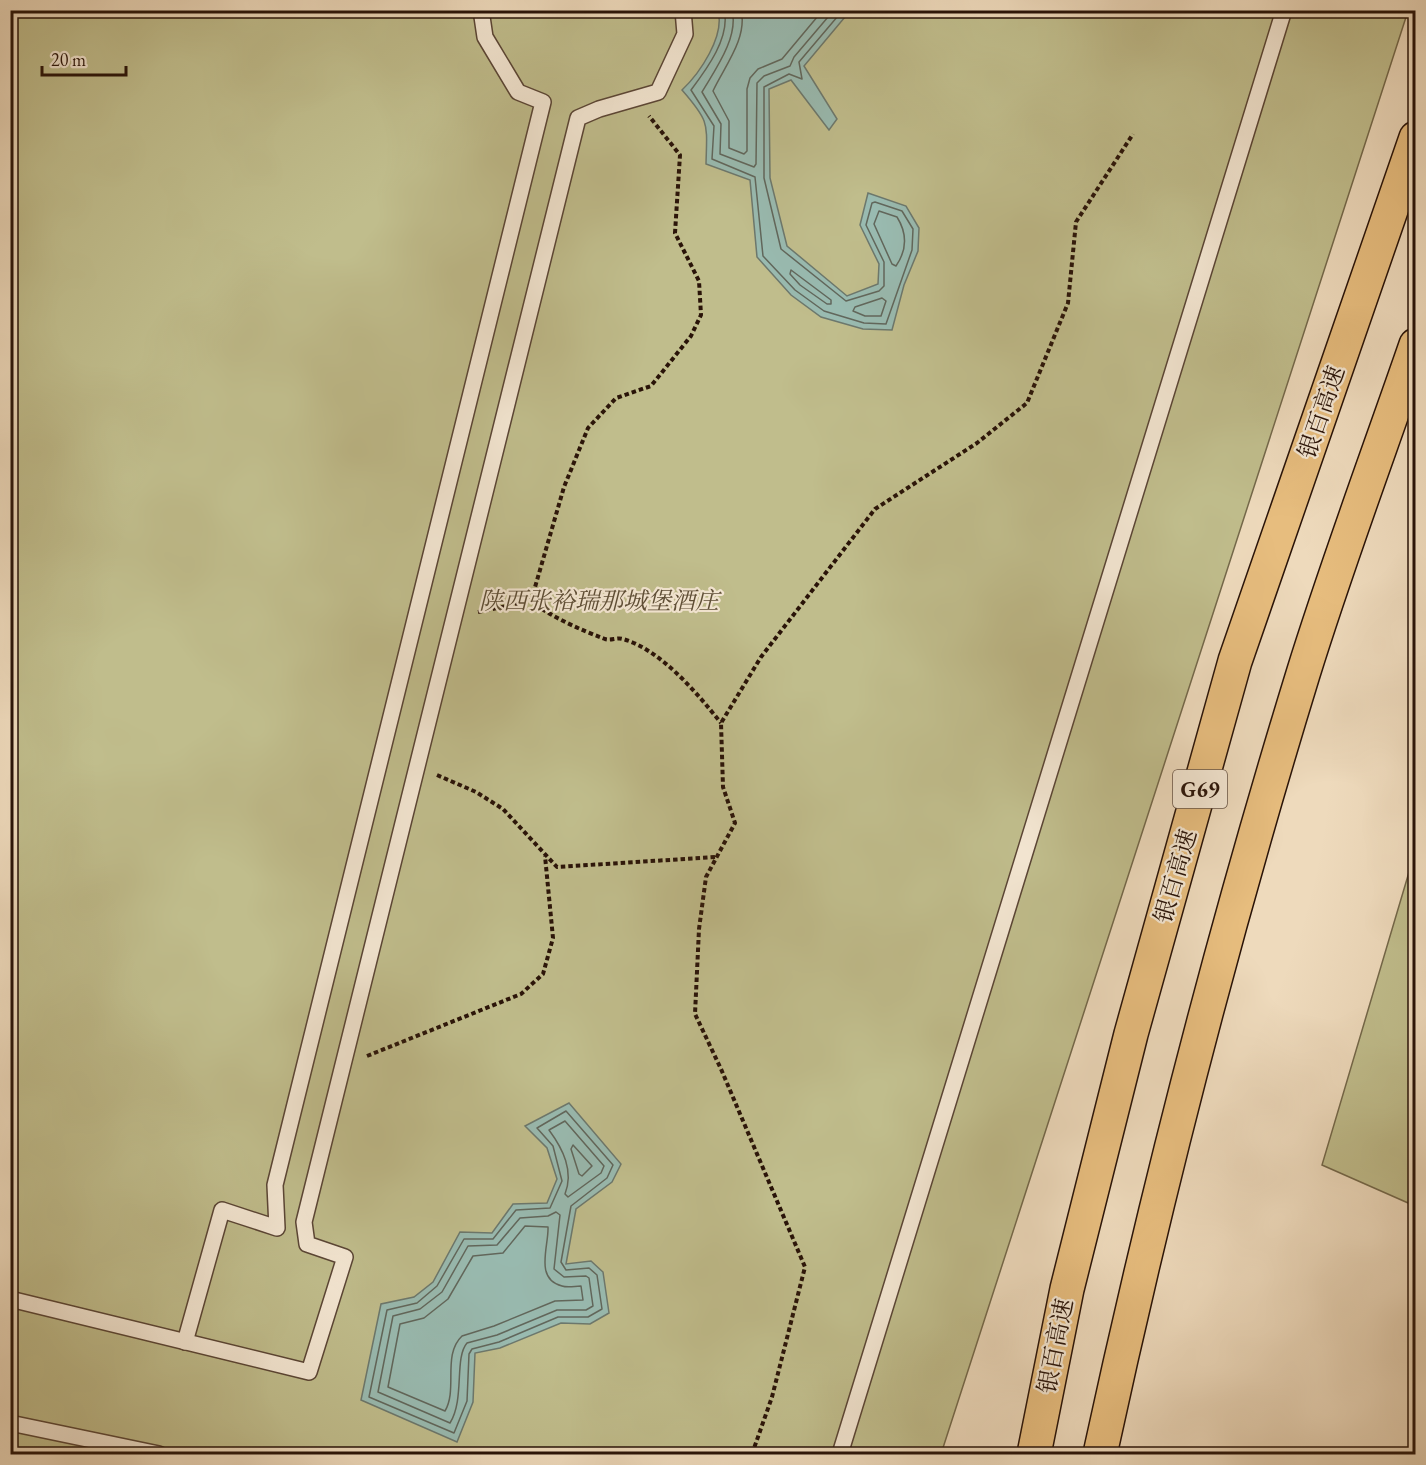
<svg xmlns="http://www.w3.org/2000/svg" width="1426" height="1465" viewBox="0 0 1426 1465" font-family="'EB Garamond','Noto Serif SC',serif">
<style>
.green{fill:#c0bd8c;stroke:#74684a;stroke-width:1.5}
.water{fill:#99bbb1;stroke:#6c786d;stroke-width:1.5}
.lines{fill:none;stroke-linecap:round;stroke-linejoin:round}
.shore{stroke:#61675c;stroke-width:1.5}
.lane-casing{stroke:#5a4535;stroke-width:18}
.highway-casing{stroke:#291308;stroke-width:36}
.path{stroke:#291308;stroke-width:4;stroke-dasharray:4.5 3;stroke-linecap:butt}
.lane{stroke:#f4e7d3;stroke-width:15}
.highway{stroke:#e7bd7e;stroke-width:33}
.labels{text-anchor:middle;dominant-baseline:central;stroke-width:4.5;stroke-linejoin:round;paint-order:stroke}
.shield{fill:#f4e7d3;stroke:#665345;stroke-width:1.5}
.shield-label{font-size:22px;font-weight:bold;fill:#291308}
.street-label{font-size:24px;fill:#291308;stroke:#f4e7d3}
.park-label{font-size:24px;font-style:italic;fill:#5e4e36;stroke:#f4e7d3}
</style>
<rect width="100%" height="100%" fill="#eedabc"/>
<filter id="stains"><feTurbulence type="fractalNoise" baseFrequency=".00333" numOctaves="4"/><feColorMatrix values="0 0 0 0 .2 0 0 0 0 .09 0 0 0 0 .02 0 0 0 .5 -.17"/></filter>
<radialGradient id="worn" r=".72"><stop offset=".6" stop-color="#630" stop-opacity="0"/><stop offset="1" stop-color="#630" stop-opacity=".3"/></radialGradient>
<g class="green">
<polygon points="10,11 1408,11 941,1454 11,1454"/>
<polygon points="1415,852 1415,1206 1322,1165"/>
</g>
<g class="water">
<path d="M718,11H850L804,66L837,119L829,130L791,80L769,89L770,178L787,246L847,296L878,284L879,264L860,225L868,193L906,206L919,228L918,251L904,285L892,330L863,329L821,317L791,295L757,257L750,180L706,164C707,123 710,122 682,90C700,73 725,36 718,11Z"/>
<polygon points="569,1103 621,1164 612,1182 576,1209 566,1264 591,1261 603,1272 609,1313 590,1324 561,1323 500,1348 475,1353 473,1402 457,1442 361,1400 381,1304 414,1297 433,1282 460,1232 492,1233 513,1204 547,1203 557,1179 547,1148 525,1126"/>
</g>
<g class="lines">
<g class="shore">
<path d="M724,10C731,37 706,70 691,90L714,126L712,159L755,177L763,256L795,290L824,311L864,323L886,324L912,250L913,229L902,211L875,202L872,203L866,225L884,262V286L879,291L846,301L781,249L764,178V87L789,74L802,79L799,62L843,10"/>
<path d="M732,10C739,37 715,70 702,92L721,124L720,154L754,167L756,164L757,83L764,76L790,66L794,57L834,10"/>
<path d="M741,10C748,38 724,67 713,91L729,121V148L744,154L747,151V89L750,78L758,69L782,59L823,10"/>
<path d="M879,211L897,217C907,233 907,250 896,266L892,264L874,224Z"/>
<polygon points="791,270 831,300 831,304 827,304 800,285 790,274"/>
<polygon points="882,298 886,301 881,316 865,316 853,311 855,307"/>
<polygon points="566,1111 613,1165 607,1178 571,1206 561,1262 566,1270 589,1268 597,1275 602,1309 588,1317 558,1317 499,1342 472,1349 469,1354 467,1401 454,1433 369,1397 387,1310 417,1303 437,1286 464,1239 493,1239 516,1210 550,1208 562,1181 553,1146 537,1128"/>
<path d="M565,1121L604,1166L601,1173L568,1197L565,1194C574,1171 563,1149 549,1130Z"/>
<polygon points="573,1145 592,1166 582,1176 579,1174 571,1149"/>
<path d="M556,1212L560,1215L554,1269L564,1277L586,1276L589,1278L593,1306L586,1310H557L497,1335L467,1343C454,1358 465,1399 450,1423L378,1392L393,1316L420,1309L442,1292L468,1246L497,1245L520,1218L548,1216Z"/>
<path d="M525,1226L548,1227C549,1246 534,1279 562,1286C568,1288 575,1286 581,1286L583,1300L555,1301L494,1326L462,1336C442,1355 458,1389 445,1411L388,1387L400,1324L424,1318L448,1299L473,1256L503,1253Z"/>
</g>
<g class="lane-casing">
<g id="lane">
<polyline points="10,1299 309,1372 345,1257 307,1244 304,1222 578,118 599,109 658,92 685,34 683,10"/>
<polyline points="185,1342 222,1210 277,1228 275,1185 543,102 518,92 485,37 481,10"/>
<polyline points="10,1423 159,1454"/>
<polyline points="840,1454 1284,10"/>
</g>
</g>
<g class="highway-casing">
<g id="highway">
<polyline points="1034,1454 1067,1289 1131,1034 1235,661 1416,138"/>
<path d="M1100,1454C1157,1191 1224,931 1303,674C1337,564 1378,455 1416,345"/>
</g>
</g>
<g class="path">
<polyline points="531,601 564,487 588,428 616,398 651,386 691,336 701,315 699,281 675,233 680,155 649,116"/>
<path d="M478,612L531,601C551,617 581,630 605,639C611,641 617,637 623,639C661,650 697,693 721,723"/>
<polyline points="437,775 476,792 503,809 557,867 716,857"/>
<polyline points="367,1056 521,994 543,974 553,938 545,856"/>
<polyline points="752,1454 772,1397 805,1267 721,1069 695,1014 699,929 706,877 735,823 723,787 721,723 761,657 875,509 977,443 1027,403 1068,303 1076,222 1133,134"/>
</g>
<use href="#lane" class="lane"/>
<use href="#highway" class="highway"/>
</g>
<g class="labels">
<rect class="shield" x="1173" y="770" width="54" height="38" rx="4.5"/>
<g class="shield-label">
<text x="1200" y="789">G69</text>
</g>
<g class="street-label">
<text transform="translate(1321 412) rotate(-71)">银百高速</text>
<text transform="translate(1175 876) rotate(-74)">银百高速</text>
<text transform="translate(1055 1346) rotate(-79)">银百高速</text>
</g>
<g class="park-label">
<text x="599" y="600">陕西张裕瑞那城堡酒庄</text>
</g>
</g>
<rect width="1426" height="1465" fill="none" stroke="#eedabc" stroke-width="36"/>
<rect x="12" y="12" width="1402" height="1441" fill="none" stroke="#291308" stroke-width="3"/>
<rect x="18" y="18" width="1390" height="1429" fill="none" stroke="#291308" stroke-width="1.5"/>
<path d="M42 66v9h84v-9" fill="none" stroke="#291308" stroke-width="3"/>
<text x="51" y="66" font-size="18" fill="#291308" stroke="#f4e7d3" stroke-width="4.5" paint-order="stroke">20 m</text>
<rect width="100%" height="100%" filter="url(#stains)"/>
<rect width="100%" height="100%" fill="url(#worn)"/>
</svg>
